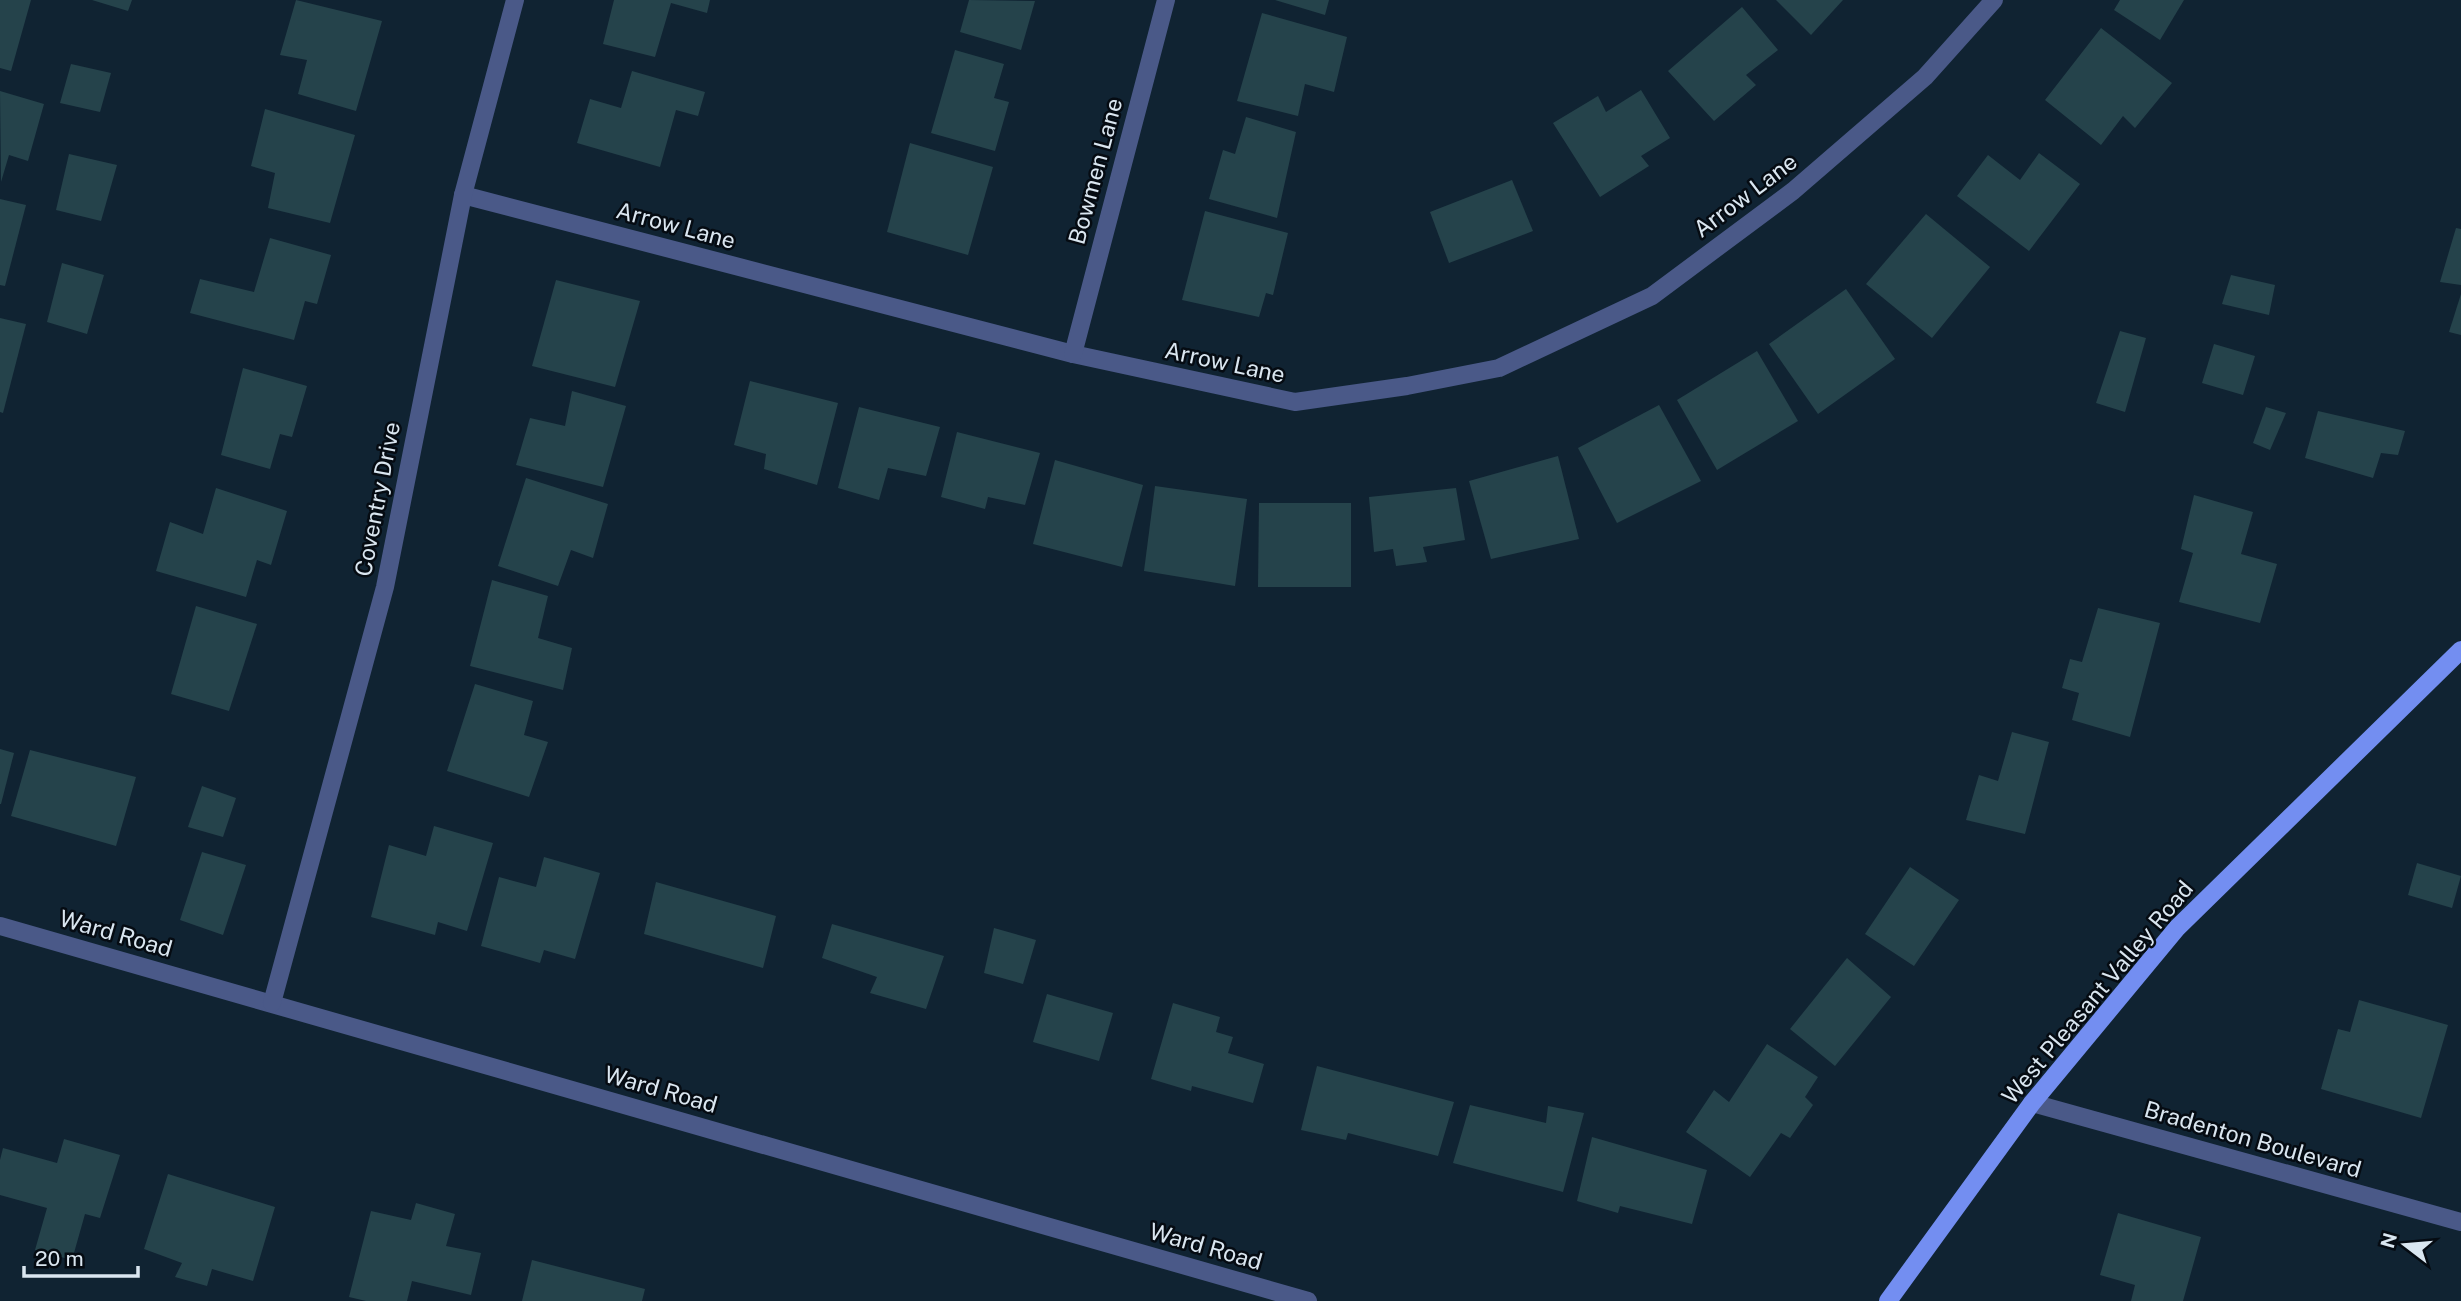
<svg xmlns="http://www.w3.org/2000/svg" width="2461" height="1301" viewBox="0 0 2461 1301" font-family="'Public Sans',sans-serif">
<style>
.building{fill:#25434b}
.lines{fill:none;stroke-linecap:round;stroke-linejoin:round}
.minor{stroke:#4a5988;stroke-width:18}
.major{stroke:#738ef1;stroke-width:18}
.labels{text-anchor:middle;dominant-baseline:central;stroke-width:5;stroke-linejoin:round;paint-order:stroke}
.street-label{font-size:23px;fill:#dae6f0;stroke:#050b12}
</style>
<rect width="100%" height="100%" fill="#102332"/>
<g class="building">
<polygon points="0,0 31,0 11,71 0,68"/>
<polygon points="92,0 132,0 128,11"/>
<polygon points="296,0 382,21 356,111 298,94 307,60 280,55"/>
<polygon points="614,0 710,0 707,13 671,3 655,57 603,44"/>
<polygon points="969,0 1035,1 1021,50 960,32"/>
<polygon points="1275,0 1329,0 1325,15"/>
<polygon points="1776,0 1843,0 1811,35"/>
<polygon points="2120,0 2184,0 2160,40 2114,10"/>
<polygon points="1742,7 1778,50 1746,75 1756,85 1714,121 1668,71"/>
<polygon points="1262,13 1347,37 1334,92 1305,84 1298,116 1237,101"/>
<polygon points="2101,28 2172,83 2135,128 2123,116 2101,145 2045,100"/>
<polygon points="955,50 1004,64 994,98 1009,102 995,151 931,133"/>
<polygon points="71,64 111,73 100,112 60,103"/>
<polygon points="632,71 705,92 698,116 676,110 660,167 577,143 590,99 621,108"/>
<polygon points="1641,90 1670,138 1641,156 1649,166 1600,197 1553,123 1598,96 1606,112"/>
<polygon points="0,91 44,104 28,161 9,155 1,182"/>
<polygon points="265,109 355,135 330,223 268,208 275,173 251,166"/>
<polygon points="1246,117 1296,132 1277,218 1209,199 1223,150 1235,154"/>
<polygon points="910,143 993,167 968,255 887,232"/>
<polygon points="2039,153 2080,184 2029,251 1957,196 1988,155 2020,180"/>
<polygon points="69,154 117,165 101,221 56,210"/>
<polygon points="1512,180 1533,231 1449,263 1430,212"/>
<polygon points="0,199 26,205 5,286 0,285"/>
<polygon points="1205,211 1288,233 1273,295 1266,293 1259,317 1182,300"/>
<polygon points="1926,214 1990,267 1932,338 1866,284"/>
<polygon points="2456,228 2461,229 2461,285 2440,282"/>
<polygon points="270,238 331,255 317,304 305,301 294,340 190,313 200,279 254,292"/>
<polygon points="62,263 104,275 87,334 47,322"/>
<polygon points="2231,275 2275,285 2269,315 2222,304"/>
<polygon points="556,280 640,301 615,387 532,366"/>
<polygon points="1846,289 1895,359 1818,414 1769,344"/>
<polygon points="2461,294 2461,335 2449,332"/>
<polygon points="0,318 26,324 3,413 0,412"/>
<polygon points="2120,331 2146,338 2125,412 2096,403"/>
<polygon points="2214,344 2255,356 2243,395 2202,383"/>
<polygon points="1757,351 1798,421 1717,470 1677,400"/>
<polygon points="243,368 307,386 292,437 280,434 270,469 221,455"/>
<polygon points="750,381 838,403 817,485 764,469 766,454 734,445"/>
<polygon points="572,391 626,406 603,487 516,465 530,418 565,426"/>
<polygon points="1659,405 1701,481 1617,523 1578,448"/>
<polygon points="859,407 940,427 926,476 888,468 879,500 838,488"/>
<polygon points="2266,407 2286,413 2270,450 2253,443"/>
<polygon points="2318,411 2405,431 2398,455 2381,453 2373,478 2305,458"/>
<polygon points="957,432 1040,453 1025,505 988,497 985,509 941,497"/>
<polygon points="1558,456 1579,539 1491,559 1469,481"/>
<polygon points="1055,460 1143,485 1122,567 1033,544"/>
<polygon points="526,478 608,504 593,558 571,550 558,586 498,566"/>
<polygon points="1155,486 1247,499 1235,586 1144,571"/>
<polygon points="216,488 287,511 271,565 257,560 246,597 156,571 170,522 203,534"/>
<polygon points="1456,488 1465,540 1423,547 1427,562 1396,566 1393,549 1374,552 1369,497"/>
<polygon points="2194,495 2253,512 2241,554 2277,564 2260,623 2179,602 2193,553 2181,549"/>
<polygon points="1259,503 1351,503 1351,587 1258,587"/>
<polygon points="492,580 548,596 538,638 572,648 563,690 470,666"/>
<polygon points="196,606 257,624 229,711 171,694"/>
<polygon points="2098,608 2160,623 2130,737 2072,720 2079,693 2062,688 2070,659 2082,662"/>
<polygon points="475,684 533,701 524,735 548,742 529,797 447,771"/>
<polygon points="2012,732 2049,742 2025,834 1966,820 1979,775 1998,781"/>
<polygon points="0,749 14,753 1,804 0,804"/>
<polygon points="30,750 136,777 116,846 11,816"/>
<polygon points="202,786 236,798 223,837 188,827"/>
<polygon points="434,826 493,843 467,931 438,922 435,935 371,917 389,845 426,856"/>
<polygon points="202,852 246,865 223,935 180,920"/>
<polygon points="544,857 600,873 575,959 544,950 540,963 481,946 499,877 536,887"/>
<polygon points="2417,863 2461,876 2452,908 2408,895"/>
<polygon points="1910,867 1959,900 1914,966 1865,934"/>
<polygon points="656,882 776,916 763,968 644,934"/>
<polygon points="832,924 944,956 926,1009 870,993 877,977 822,958"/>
<polygon points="994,928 1036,940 1023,984 984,973"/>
<polygon points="1847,958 1891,997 1835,1066 1790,1029"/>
<polygon points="1047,994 1113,1013 1099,1061 1033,1042"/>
<polygon points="2359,1000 2448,1025 2421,1118 2321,1089 2338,1029 2350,1032"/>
<polygon points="1173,1003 1220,1017 1216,1032 1233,1037 1228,1053 1264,1064 1253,1103 1192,1086 1191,1091 1151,1079"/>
<polygon points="1767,1044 1818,1077 1805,1097 1813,1105 1790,1138 1781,1133 1750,1177 1686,1132 1714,1090 1729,1102"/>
<polygon points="1317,1066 1454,1102 1438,1156 1348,1133 1346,1140 1301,1130"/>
<polygon points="1470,1105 1546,1123 1548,1106 1584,1113 1563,1192 1453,1163"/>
<polygon points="1592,1137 1707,1170 1692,1224 1620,1206 1618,1213 1577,1201"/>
<polygon points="64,1139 120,1155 100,1218 85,1214 72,1260 35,1250 47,1208 0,1195 0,1160 3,1148 57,1163"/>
<polygon points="168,1174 275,1207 253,1281 212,1269 207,1286 175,1277 182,1263 144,1249"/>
<polygon points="416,1203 455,1214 446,1246 481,1253 471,1295 412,1281 407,1301 366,1301 349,1297 371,1211 411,1220"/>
<polygon points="2118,1213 2201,1237 2183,1301 2131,1301 2135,1285 2100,1275"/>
<polygon points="532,1260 645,1289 642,1301 522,1301"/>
</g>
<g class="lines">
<g class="minor">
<polyline points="463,195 1073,354 1295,402 1407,386 1499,368 1652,296 1793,191 1925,77 1994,0"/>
<polyline points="1073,354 1166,0"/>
<polyline points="0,926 1308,1301"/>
<polyline points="272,1003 385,587 463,195 515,0"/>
<polyline points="2032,1103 2461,1222"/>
</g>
<polyline class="major" points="1888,1301 2032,1103 2177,928 2461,650"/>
</g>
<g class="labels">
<g class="street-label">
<text transform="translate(1095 171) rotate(-75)">Bowmen Lane</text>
<text transform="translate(1745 195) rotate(-37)">Arrow Lane</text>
<text transform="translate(676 225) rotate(15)">Arrow Lane</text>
<text transform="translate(1225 362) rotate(12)">Arrow Lane</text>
<text transform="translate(377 499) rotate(-79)">Coventry Drive</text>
<text transform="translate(116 933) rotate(16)">Ward Road</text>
<text transform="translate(2097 992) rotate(-50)">West Pleasant Valley Road</text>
<text transform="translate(661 1089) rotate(16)">Ward Road</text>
<text transform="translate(2253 1139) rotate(16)">Bradenton Boulevard</text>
<text transform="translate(1206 1246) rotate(16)">Ward Road</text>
</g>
</g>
<g transform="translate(2405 1245) rotate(286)" stroke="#050b12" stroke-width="5" paint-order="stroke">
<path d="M0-5L12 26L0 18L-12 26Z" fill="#dae6f0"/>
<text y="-10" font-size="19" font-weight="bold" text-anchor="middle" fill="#dae6f0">N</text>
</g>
<path d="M24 1266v10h114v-10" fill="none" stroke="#dae6f0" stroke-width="3.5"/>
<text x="35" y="1266" font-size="21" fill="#dae6f0" stroke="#050b12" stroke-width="5" paint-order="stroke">20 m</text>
</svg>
